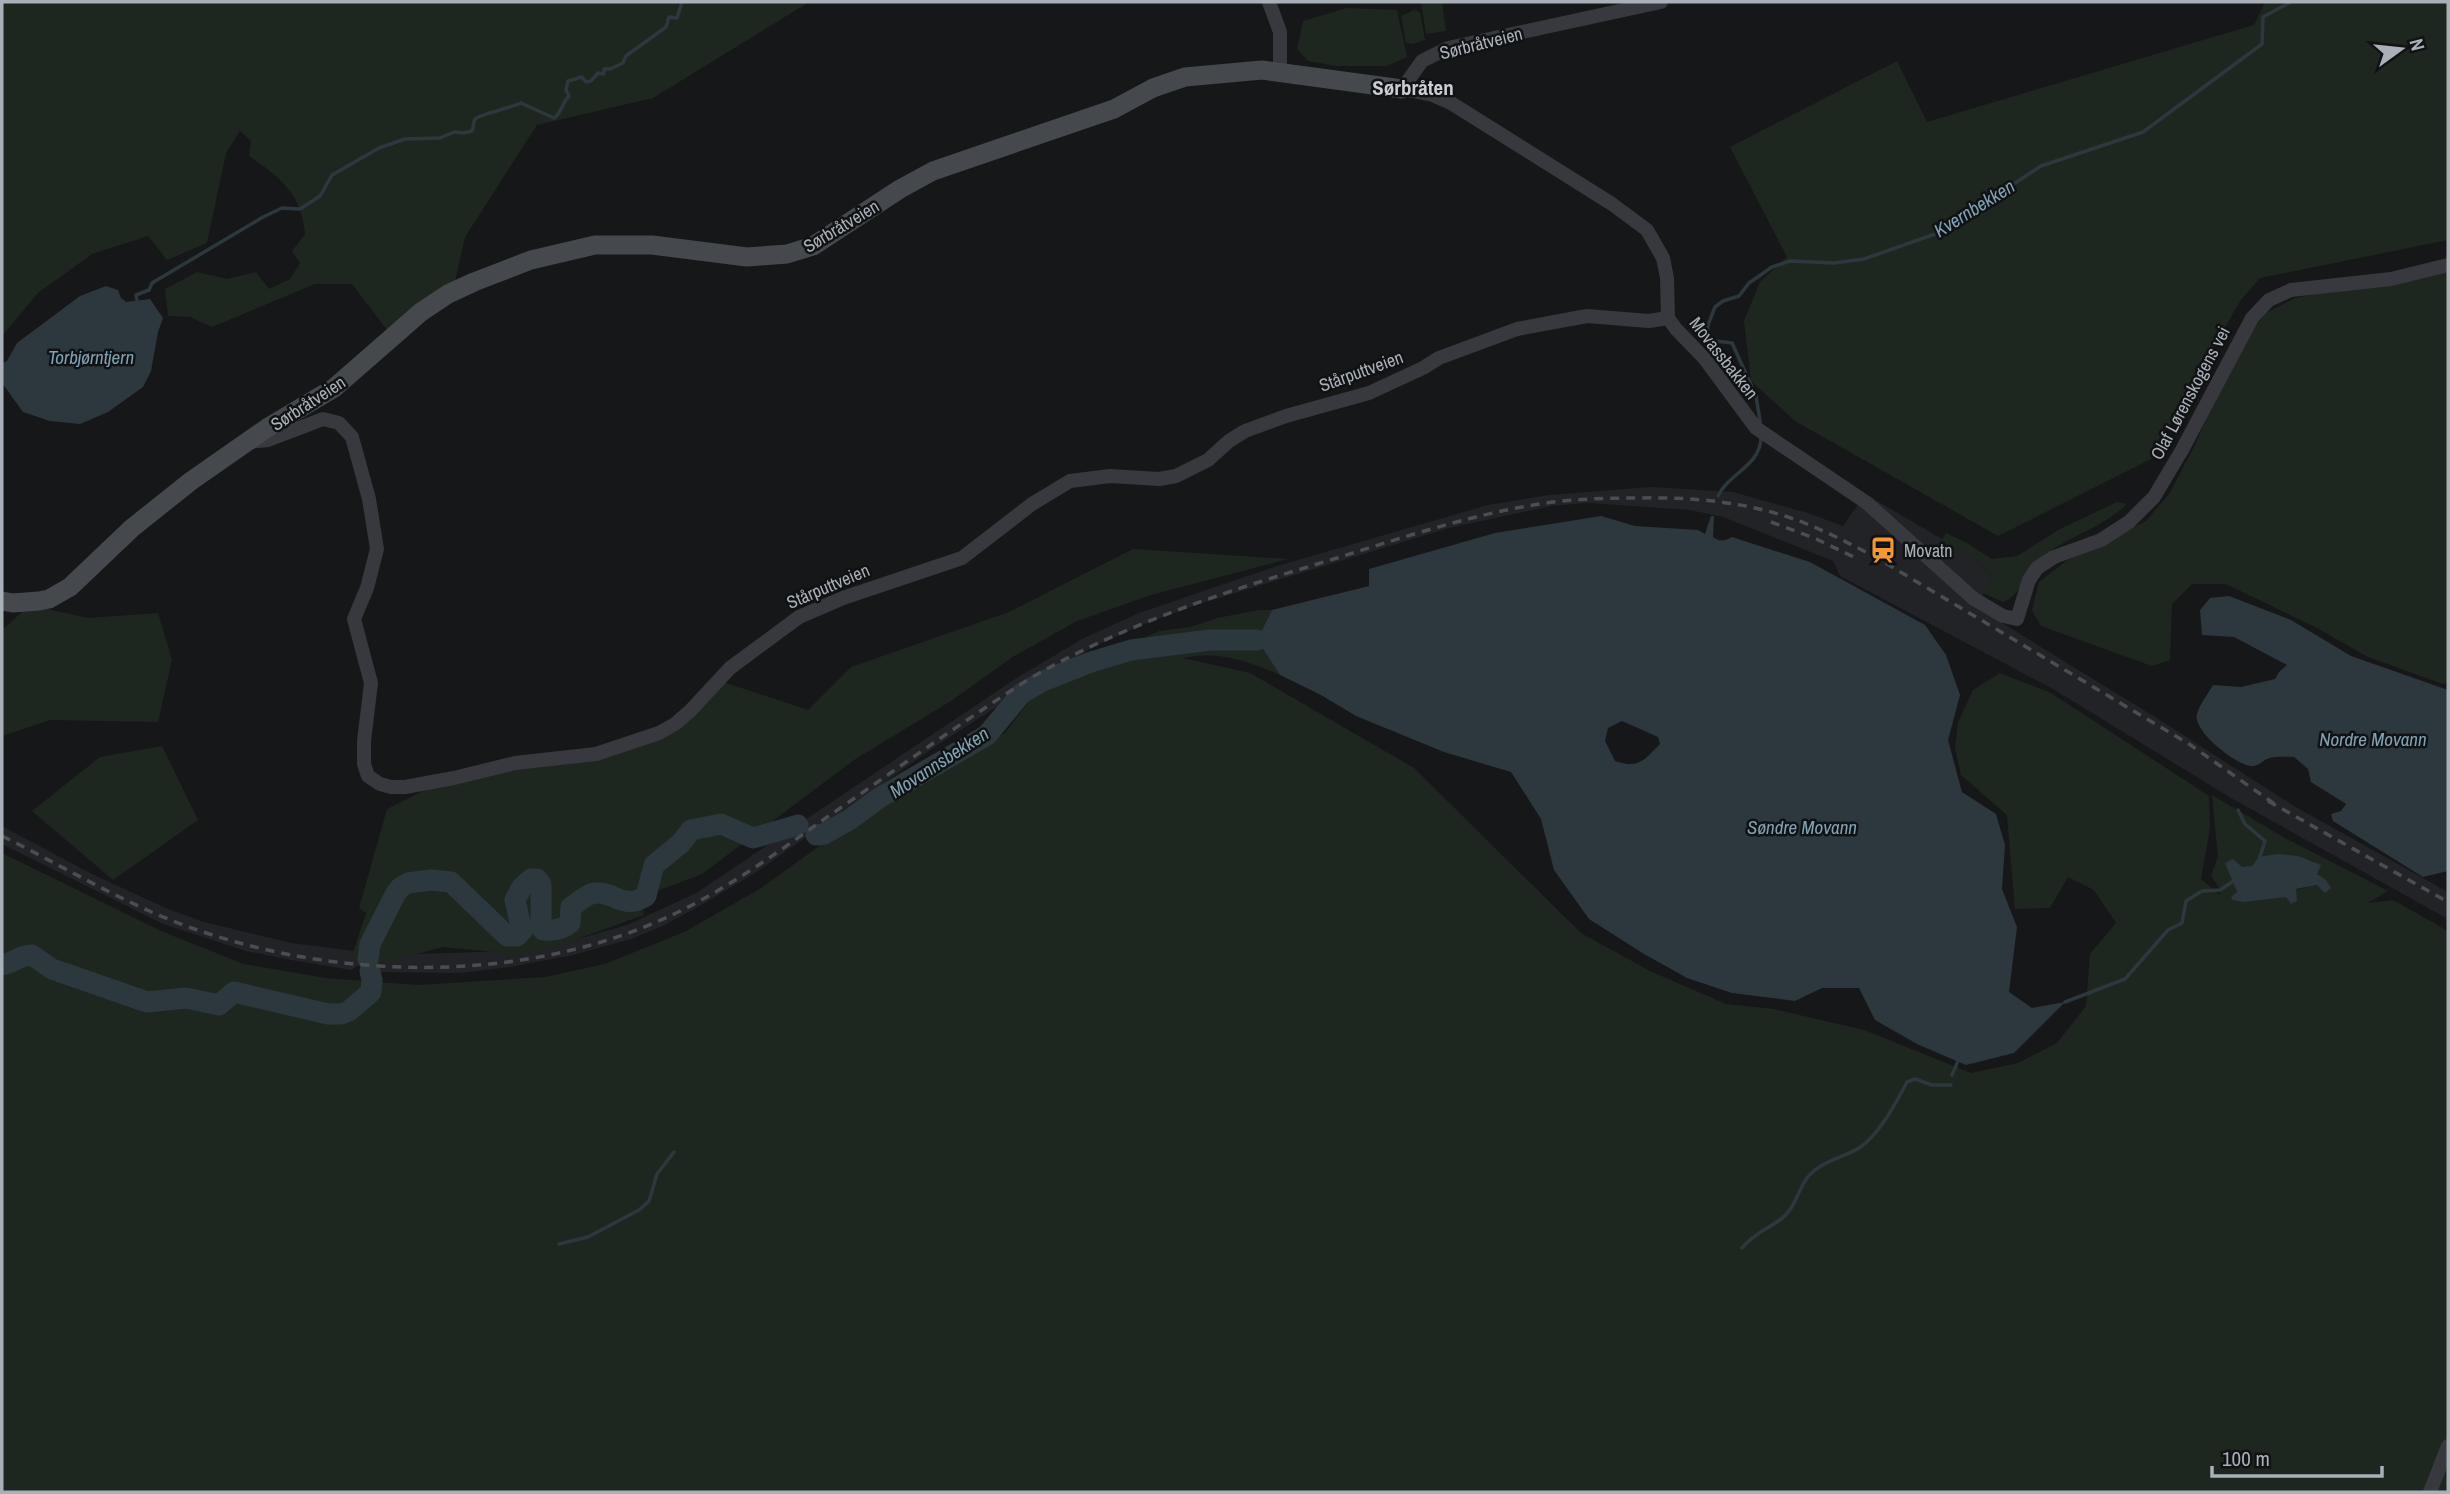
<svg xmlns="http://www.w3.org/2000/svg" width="2450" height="1494" viewBox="0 0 2450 1494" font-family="'Archivo Narrow',sans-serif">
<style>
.built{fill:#222326}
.green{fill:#1e271f;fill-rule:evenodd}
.water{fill:#2c383d;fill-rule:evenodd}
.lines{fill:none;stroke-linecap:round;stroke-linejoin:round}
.stream{stroke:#2c383d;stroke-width:3.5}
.river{stroke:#2c383d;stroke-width:21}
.street{stroke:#37393e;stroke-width:14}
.secondary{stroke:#45494e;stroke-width:19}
.rail{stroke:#4a4e53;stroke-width:3.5;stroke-dasharray:9 7;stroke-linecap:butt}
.labels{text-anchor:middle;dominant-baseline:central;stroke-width:5;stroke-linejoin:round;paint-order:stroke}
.street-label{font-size:18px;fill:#a9b0b8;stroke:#111214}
.poi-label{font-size:18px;fill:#a9b0b8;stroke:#111214;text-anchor:start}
.water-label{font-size:19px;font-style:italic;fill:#80a2b3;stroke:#111214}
.quarter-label{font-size:21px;font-weight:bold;fill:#caced4;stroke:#111214}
</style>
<rect width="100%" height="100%" fill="#161719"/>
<polygon class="built" points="1651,487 1733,492 1808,513 1843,526 1865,494 1978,560 1992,578 1976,607 2160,720 2294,806 2448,892 2448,919 2231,798 2053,689 1840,576 1833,561 1723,517 1690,510 1588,503 1551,506 1449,528 1196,605 1142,625 1091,648 1024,689 939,744 755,873 703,904 663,926 631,939 573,955 510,967 462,973 376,972 374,968 357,966 351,970 291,960 246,951 163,924 2,844 2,826 90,873 168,909 204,922 291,943 378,954 417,954 508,951 570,941 627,925 696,893 1018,677 1084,638 1139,613 1277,566 1488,505 1549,495"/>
<g class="green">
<path d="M2,2H809L653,98L537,125L465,237L452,295L397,343L352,284H315L212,327L190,317L168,316L165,289L197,272L227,279L256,272L269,289L290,279L300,263L292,251L305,234C302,194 280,177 249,156L251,141L240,131L226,153L207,243L167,260L148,236L92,254L38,293L2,336Z"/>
<polygon points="1421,2 1442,2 1446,31 1426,34"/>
<polygon points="2265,2 2448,2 2448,240 2260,278 2240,301 2151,459 1998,536 1795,421 1751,381 1744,321 1760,282 1787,257 1730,147 1897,61 1927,122 2254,25"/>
<polygon points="1347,8 1397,10 1407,57 1387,66 1337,66 1308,61 1297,49 1303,21"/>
<polygon points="1414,10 1420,12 1425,40 1413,44 1406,43 1401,16"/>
<polygon points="2448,268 2448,684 2440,683 2368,657 2317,628 2226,584 2192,584 2172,604 2170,660 2152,666 2041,626 2032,610 2039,582 2066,561 2146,521 2169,494 2194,447 2228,369 2245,339 2266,313 2295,298"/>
<path d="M2117,502L2127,504C2103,528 2069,535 2043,557C2030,569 2019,597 2003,602L1983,593L1992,578L1978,560L1942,540L1946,533L1967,543L1992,559L2017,556L2060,529Z"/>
<polygon points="1133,549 1288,559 1151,595 1077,621 1014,656 951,701 854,760 702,874 641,897 644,915 563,944 514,954 443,947 379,964 352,956 366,913 359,908 387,809 425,790 665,736 720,681 808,710 851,667 1009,612"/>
<polygon points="30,605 88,618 158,613 172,660 158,722 50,720 2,736 2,630"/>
<path d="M1259,610H1272L1257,640L1280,675C1249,662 1218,650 1183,658L1250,673L1414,768L1581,933L1650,971L1726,1004L1774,1009L1864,1030L1971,1073L2018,1063L2057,1043L2086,1006L2090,954L2116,923L2094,890L2068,877L2050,908L2015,909L2007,815L1961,775L1955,748L1958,722L1973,690L2000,673L2051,693L2209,796L2210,828L2201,879L2220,895V890L2211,875L2218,857L2212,795L2285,838L2388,891L2368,903L2393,900L2448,931V1492H2V853L161,931L244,964L326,978L418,985L545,977L605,964L684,932L758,890L864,814L1005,733L1034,695L1088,665L1106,663L1091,662L1159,631L1191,627L1217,618ZM2226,864L2242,867L2320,865L2316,874L2317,885L2247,900L2232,897L2237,892Z"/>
<polygon points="162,746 198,820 113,880 32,811 100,757"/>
</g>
<g class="water">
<polygon points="106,286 118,290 121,298 126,302 150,299 163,318 158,332 151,371 143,387 108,412 80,424 50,421 23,412 2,383 2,363 7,361 17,343 80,296"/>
<path d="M1601,516L1635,526L1698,530L1705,534L1711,516H1714L1713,537C1720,542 1724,541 1732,537L1810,562L1925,625L1946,655L1960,695L1948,740L1962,792L1996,814L2005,845L2002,889L2017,927L2009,992L2032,1008L2065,1002L2014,1053L1966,1065L1917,1044L1875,1020L1859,988H1822L1795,1001L1732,993L1687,978L1644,954L1589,919L1554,870L1541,819L1511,772L1444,752L1356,716L1321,695L1280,675L1257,640L1272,610L1369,586V569L1495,533ZM1622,721L1658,737L1660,744C1643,761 1639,769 1615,761L1605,741L1608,728Z"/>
<path d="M2229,596L2291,620L2351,656L2448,690V871L2423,877L2333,821L2331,814L2341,811L2346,804L2311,782L2308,769L2294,757C2286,757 2274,756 2267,759C2261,762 2259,766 2252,766C2237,766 2192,731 2197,714C2199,705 2208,694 2213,685L2241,687L2275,679L2279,672L2287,665L2234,637L2202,635L2200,610L2210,598Z"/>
<polygon points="2277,854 2298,856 2321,865 2317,874 2326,880 2331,888 2325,893 2317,885 2296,889 2297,901 2291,904 2286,897 2243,902 2233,900 2231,897 2237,892 2225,863 2233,859 2242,867 2252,866 2259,857"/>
</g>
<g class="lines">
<g class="stream">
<path d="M137,300L136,295L149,290L152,283L263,217L282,208L300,209L320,196L332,175L379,148L405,139L440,138L454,132L464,133L472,131C474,127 473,123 475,119C478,115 513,107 521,103L554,118C562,112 562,103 569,96L566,90L568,81L582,77L586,82L591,81L598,73L604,74V69H610L623,63L626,56L666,27L669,17L677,18L682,2"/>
<polyline points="1761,427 1756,396 1732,343 1707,340 1708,325 1715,307 1723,301 1739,296 1749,283 1772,267 1790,261 1834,263 1864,259 1938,233 2041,166 2143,132 2262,44 2263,17 2291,2"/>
<path d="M1718,496C1729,473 1760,466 1761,438"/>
<polyline points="2238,810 2245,824 2265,841 2259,860"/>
<polyline points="2065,1002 2125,979 2168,930 2182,923 2186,901 2202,891 2220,890 2238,878"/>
<polyline points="1952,1075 1958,1061"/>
<polyline points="559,1244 588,1237 639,1210 649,1201 657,1174 674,1152"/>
<path d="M1742,1248C1753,1234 1768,1229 1781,1219C1795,1209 1798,1190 1807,1178C1820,1161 1843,1158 1859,1148C1879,1135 1896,1103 1907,1082L1915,1079L1932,1085H1951"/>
</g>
<g class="river">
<polyline points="816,835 824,834 849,820 879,798 987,735 1022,693 1043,681 1091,662 1131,650 1210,640 1257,640"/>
<path d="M571,907C578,903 583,897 591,894C613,888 622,912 646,896L654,865L681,843L691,830L721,824L753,838L798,825"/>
<path d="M368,959L370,944L396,893L401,887L408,883L431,880L451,882L507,936H517L522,931L515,900L522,887L531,879H537L541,884V927L543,930C553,931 563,929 570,923L571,907"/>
<path d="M2,965C13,963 20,955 32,955L52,969L147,1002L186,998L219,1005L234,992L328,1014H341L349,1011L371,992L372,980L370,971"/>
</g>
<g class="street">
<polyline points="1269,2 1280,32 1280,71"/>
<polyline points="1661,2 1448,48 1422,61 1402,89 1433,95 1451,103 1612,204 1647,230 1663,258 1667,278 1668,318 1676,329 1705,359 1756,428 1867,503 1974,599 2003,616 2017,619 2029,580 2037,568 2054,557 2101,540 2129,522 2154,497 2182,450 2252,318 2269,300 2291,290 2391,279 2448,265"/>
<polyline points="249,442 268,440 323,419 339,423 352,437 369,499 377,549 367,588 354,619 371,683 364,741 364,764 368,776 380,784 391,787 405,787 454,778 515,763 596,754 659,733 675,724 691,710 730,668 799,617 843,598 962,558 1032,504 1070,481 1110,476 1159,479 1176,476 1208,460 1229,441 1245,431 1286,416 1369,393 1423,368 1439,358 1517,329 1587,316 1649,321 1668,318"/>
<polyline points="2430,1492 2448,1446"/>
</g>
<polyline class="secondary" points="2,601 13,603 39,601 49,599 70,587 132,528 191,481 267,428 334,388 421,312 448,294 474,282 531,260 595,245 652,245 747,257 787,254 813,246 900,189 933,171 1114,109 1153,88 1185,77 1262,70 1402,89"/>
<g class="rail">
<polyline points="1771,522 1814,538 1858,559"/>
<polyline points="2268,801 2448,902"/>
<path d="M2,836C63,866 121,902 186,926C345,984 542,985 694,904C739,880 781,850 823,820C891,773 959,724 1029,679C1122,625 1221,593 1324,562C1392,541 1462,517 1533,505C1568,499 1603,498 1639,498C1689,497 1737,501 1785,516C1818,527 1847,542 1877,558L2189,744L2276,805"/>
</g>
</g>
<defs>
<g id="station-bare" transform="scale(2.1)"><path d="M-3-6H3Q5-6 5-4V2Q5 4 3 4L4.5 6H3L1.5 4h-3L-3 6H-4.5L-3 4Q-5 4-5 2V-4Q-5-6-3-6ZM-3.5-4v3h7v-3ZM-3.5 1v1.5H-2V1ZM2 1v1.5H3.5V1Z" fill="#f29835" stroke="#111214" stroke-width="2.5" paint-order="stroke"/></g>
</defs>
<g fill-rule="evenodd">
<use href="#station-bare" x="1883" y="550"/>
</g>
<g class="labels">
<g class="street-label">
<text transform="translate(1481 43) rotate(-14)">Sørbråtveien</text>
<text transform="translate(841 226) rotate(-31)">Sørbråtveien</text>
<text transform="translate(1724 358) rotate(52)">Movassbakken</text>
<text transform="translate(1361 371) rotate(-20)">Stårputtveien</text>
<text transform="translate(2190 393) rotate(-62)">Olaf Lørenskogens vei</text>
<text transform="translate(308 403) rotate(-33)">Sørbråtveien</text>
<text transform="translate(828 586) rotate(-23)">Stårputtveien</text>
</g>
<g class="poi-label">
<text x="1904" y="550">Movatn</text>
</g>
<g class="water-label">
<text transform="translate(1974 208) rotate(-32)">Kvernbekken</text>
<text x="91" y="357">Torbjørntjern</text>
<text x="2373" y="739">Nordre Movann</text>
<text transform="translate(939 762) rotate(-33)">Movannsbekken</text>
<text x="1802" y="827">Søndre Movann</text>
</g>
<g class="quarter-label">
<text x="1413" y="87">Sørbråten</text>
</g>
</g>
<rect width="2450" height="1494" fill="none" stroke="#a9b0b8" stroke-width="7"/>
<g transform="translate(2401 49) rotate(75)" stroke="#111214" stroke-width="5" paint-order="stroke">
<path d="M0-5L12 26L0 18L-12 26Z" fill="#a9b0b8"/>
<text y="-10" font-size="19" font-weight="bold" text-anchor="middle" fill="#a9b0b8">N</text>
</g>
<path d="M2212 1466v10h170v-10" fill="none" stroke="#a9b0b8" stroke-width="3.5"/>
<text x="2222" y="1466" font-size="21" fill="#a9b0b8" stroke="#111214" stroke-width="5" paint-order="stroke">100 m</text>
</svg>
